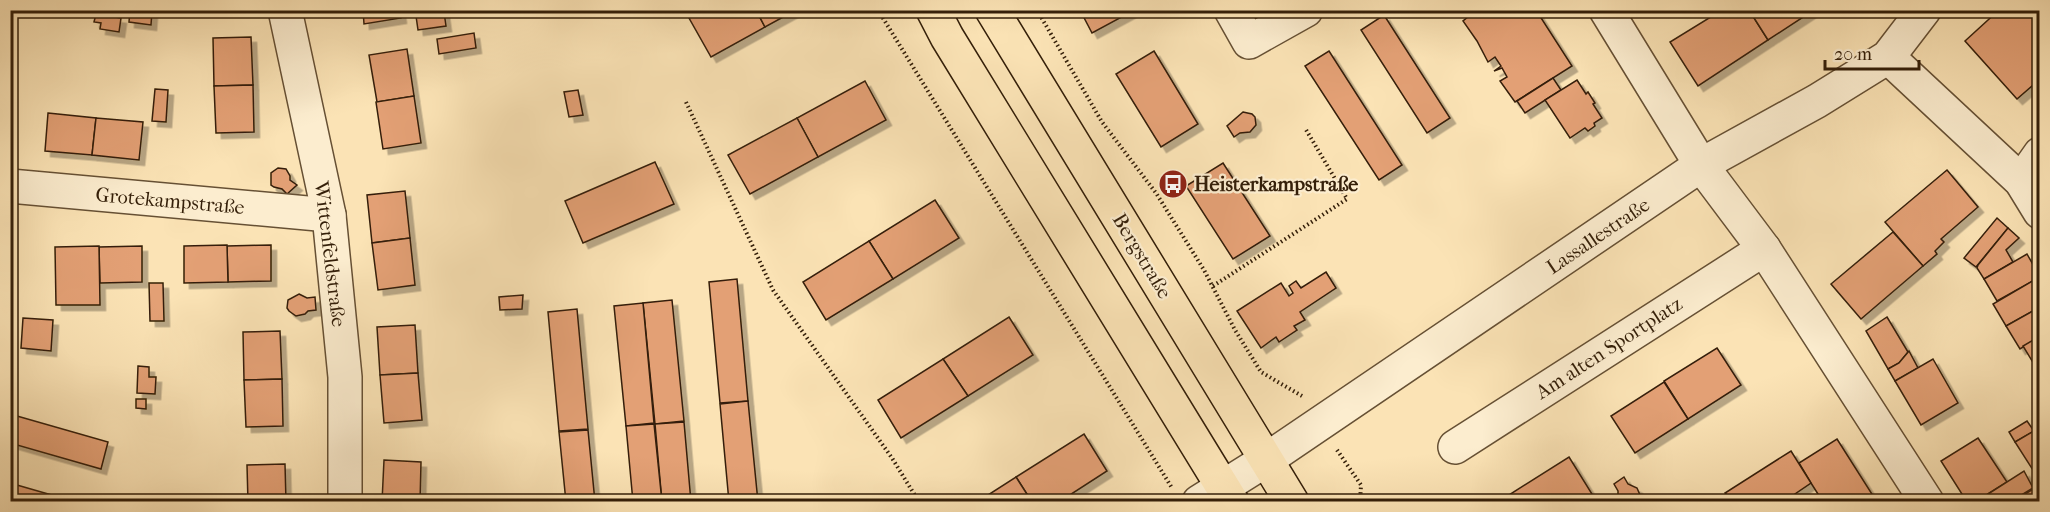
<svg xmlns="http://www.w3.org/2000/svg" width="2050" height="512" viewBox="0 0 2050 512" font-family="'IM FELL French Canon',serif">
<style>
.building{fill:#e3a074;stroke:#341f09;stroke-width:1.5;filter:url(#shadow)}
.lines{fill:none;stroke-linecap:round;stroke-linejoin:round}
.minor-casing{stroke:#665034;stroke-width:36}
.major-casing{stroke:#341f09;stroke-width:36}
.path{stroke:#341f09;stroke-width:4;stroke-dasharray:1.5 3;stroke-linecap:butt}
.minor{stroke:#fcedcf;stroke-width:33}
.major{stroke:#fbe3b5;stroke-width:33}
.labels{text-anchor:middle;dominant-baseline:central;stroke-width:4.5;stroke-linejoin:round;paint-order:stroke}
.poi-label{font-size:20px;font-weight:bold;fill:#341f09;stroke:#fcedcf;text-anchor:start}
.street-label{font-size:20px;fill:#341f09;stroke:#fcedcf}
</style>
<defs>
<filter id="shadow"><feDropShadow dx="5.5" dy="5.5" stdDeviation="0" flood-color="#0004"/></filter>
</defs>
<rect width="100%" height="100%" fill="#fbe3b5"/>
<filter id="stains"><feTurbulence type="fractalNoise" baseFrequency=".00333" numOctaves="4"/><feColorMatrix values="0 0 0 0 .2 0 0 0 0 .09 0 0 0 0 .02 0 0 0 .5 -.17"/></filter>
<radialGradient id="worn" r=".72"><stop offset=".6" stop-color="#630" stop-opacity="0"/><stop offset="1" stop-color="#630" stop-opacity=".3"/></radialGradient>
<g class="building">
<polygon points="130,10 152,11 151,25 129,22"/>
<polygon points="363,10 400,10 401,18 364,24"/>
<polygon points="704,10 756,10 765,27 711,57 689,18"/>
<polygon points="756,10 796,10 765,27"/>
<polygon points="1080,10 1130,10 1131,12 1092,33"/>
<polygon points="1466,10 1536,10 1572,66 1515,102 1500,81 1507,77 1502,68 1494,71 1501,66 1495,57 1488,62 1477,41 1463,21 1469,16"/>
<polygon points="1722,10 1749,10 1768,40 1698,86 1670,42"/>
<polygon points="1749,10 1814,10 1768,40"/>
<polygon points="1999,10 2040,10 2040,79 2017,99 1965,41"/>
<polygon points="444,12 446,26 418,30 416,16"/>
<polygon points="96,14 121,18 119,32 100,29 101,23 94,22"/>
<polygon points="1384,15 1450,118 1427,133 1361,30"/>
<polygon points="474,33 476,48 439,54 437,39"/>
<polygon points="251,37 253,85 214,86 213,38"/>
<polygon points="407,49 414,96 377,102 369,55"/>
<polygon points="1154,51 1198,124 1161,147 1116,74"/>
<polygon points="1329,51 1402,165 1379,180 1305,66"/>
<polygon points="1553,78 1561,90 1525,113 1517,101"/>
<polygon points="1577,80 1586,94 1588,92 1595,103 1593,104 1602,118 1594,123 1595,126 1588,131 1585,128 1570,138 1545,100"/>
<polygon points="865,81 886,120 818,157 797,118"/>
<polygon points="253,85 254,132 216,133 214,86"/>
<polygon points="155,89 168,90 166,122 152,121"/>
<polygon points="578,90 583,115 569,117 564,92"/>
<polygon points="414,96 421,143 383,149 376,102"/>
<polygon points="1243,112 1252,114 1255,117 1256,125 1250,132 1240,133 1234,137 1227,126"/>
<polygon points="48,113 96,118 92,155 45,151"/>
<polygon points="96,118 143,122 139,160 92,155"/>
<polygon points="797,118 818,157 750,194 728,155"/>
<polygon points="655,162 674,204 583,243 565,201"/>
<polygon points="1223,163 1270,236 1233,259 1186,186"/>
<polygon points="278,168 286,169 290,176 290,180 297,185 287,194 282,189 274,187 271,185 271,173"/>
<polygon points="1947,170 1978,207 1941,239 1944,242 1935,251 1937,254 1923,266 1885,222"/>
<polygon points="405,191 410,238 372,243 367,195"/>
<polygon points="935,200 959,238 893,279 869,241"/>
<polygon points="1997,218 2008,228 1976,267 1964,258"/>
<polygon points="2008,228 2019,238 2006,250 2013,262 1984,279 1977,268 1978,265"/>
<polygon points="1893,232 1923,266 1861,319 1831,284"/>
<polygon points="410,238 415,285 378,290 372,243"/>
<polygon points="869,241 893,279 826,320 803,282"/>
<polygon points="271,245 271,281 228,282 227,246"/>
<polygon points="142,246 142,282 100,283 99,247"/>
<polygon points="184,246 227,245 228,282 184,283"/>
<polygon points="55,247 99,246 100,305 56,305"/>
<polygon points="2027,254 2040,277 1997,301 1984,279"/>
<polygon points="1326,272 1336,288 1300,312 1305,320 1294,326 1297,330 1279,342 1276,337 1261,348 1237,311 1281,283 1289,296 1293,293 1289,286 1296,281 1301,288"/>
<polygon points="737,279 748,401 720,403 709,282"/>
<polygon points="2036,279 2040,284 2040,307 2006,326 1993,304"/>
<polygon points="149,283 163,283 164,321 150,321"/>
<polygon points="299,294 307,298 315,297 316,310 308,311 305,314 296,316 289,311 287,308 288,300"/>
<polygon points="523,295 522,309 500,310 499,297"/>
<polygon points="672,300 684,421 655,424 643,303"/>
<polygon points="643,303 654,423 626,426 614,306"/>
<polygon points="2040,307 2040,336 2020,349 2006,326"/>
<polygon points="577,309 588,429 559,431 548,312"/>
<polygon points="1009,317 1033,355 968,396 943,359"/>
<polygon points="1887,317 1908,352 1899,363 1888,369 1866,331"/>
<polygon points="23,318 53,320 51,351 21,348"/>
<polygon points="415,325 418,373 380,375 377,327"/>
<polygon points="280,331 282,379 244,380 243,332"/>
<polygon points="2040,336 2040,368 2037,369 2023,346"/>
<polygon points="1717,348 1741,385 1688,419 1664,381"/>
<polygon points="1909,351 1918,368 1895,381 1888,369 1899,363"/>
<polygon points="943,359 968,396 901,438 878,400"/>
<polygon points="1933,359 1958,403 1921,425 1895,381"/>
<polygon points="138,366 149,367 149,377 156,377 155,394 137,393"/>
<polygon points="418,373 422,420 384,423 380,375"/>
<polygon points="282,379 283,426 246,427 244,380"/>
<polygon points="1664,382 1688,419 1635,453 1611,416"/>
<polygon points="136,399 146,399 146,409 136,408"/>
<polygon points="748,401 758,502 729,502 720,404"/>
<polygon points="10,414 108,442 101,469 10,443"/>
<polygon points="2027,421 2034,431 2015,442 2009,432"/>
<polygon points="684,422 691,502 662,502 655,424"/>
<polygon points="654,424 662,502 633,502 626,426"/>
<polygon points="588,430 595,502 566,502 559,432"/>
<polygon points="2034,431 2040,440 2040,481 2015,442"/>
<polygon points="1084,434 1107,471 1059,502 1032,502 1016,477"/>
<polygon points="1978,438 2007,482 1975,502 1967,502 1941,461"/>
<polygon points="1837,439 1877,502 1823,502 1811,483 1799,463"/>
<polygon points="1791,451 1811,483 1783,502 1731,502 1725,493"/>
<polygon points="1569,457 1592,494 1581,502 1502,502 1501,500"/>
<polygon points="384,460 421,462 420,502 382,502"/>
<polygon points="285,464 286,502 248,502 247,465"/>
<polygon points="2024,471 2033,488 2010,502 1992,502 1988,494"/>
<polygon points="1016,477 1032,502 977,502"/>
<polygon points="1624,477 1628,484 1637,488 1640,495 1638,502 1620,502 1618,499 1618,491 1614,484"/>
<polygon points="10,483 76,502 10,502"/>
<polygon points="2040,485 2040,502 2012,502"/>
<polygon points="1726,494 1731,502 1713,502"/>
</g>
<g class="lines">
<g class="minor-casing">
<g id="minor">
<polyline points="285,10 329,215 345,377 345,502"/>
<polyline points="1231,10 1249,42 1306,10"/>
<polyline points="1606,10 1701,165 1764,249 1927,502"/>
<polyline points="1888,57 2021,181 2040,212"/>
<polyline points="2021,181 2040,154"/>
<polyline points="10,186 329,215"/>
<polyline points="1455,447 1764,249"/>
<polyline points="1199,502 1266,460 1701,165 1817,101 1888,57 1924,10"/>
</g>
</g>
<g class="major-casing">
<g id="major">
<polyline points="933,10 947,37 1232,502"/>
<polyline points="992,10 1292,502"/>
</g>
</g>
<g class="path">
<polyline points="878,10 1172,488"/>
<polyline points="1037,10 1102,122 1156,193 1204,270 1235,330 1261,372 1302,396"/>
<polyline points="686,102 773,290 892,458 919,502"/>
<polyline points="1213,286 1347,199 1305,128"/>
<polyline points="1337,450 1361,485 1360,502"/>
</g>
<use href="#minor" class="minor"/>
<use href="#major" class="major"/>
</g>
<defs>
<g id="bus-disc" transform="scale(1.5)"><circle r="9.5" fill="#8f2418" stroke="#fcedcf"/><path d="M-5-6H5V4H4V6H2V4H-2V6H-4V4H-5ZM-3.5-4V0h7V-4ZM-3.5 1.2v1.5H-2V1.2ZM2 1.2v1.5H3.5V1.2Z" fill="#fff"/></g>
</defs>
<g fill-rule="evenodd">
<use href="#bus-disc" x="1173" y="184"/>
</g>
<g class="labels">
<g class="poi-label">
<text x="1194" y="184">Heisterkampstraße</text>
</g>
<g class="street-label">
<text transform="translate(170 201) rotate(5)">Grotekampstraße</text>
<text transform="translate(1598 236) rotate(-34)">Lassallestraße</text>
<text transform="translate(330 254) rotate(83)">Wittenfeldstraße</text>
<text transform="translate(1142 256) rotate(59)">Bergstraße</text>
<text transform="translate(1609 348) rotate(-33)">Am alten Sportplatz</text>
</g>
</g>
<rect width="2050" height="512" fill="none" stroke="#fbe3b5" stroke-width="36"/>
<rect x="12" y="12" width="2026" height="488" fill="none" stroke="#341f09" stroke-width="3"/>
<rect x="18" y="18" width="2014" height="476" fill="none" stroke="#341f09" stroke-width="1.5"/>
<path d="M1825 60v9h94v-9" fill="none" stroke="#341f09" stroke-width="3"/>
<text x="1834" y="60" font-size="18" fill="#341f09" stroke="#fcedcf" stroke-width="4.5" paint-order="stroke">20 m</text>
<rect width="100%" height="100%" filter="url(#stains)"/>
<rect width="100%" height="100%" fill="url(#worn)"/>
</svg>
